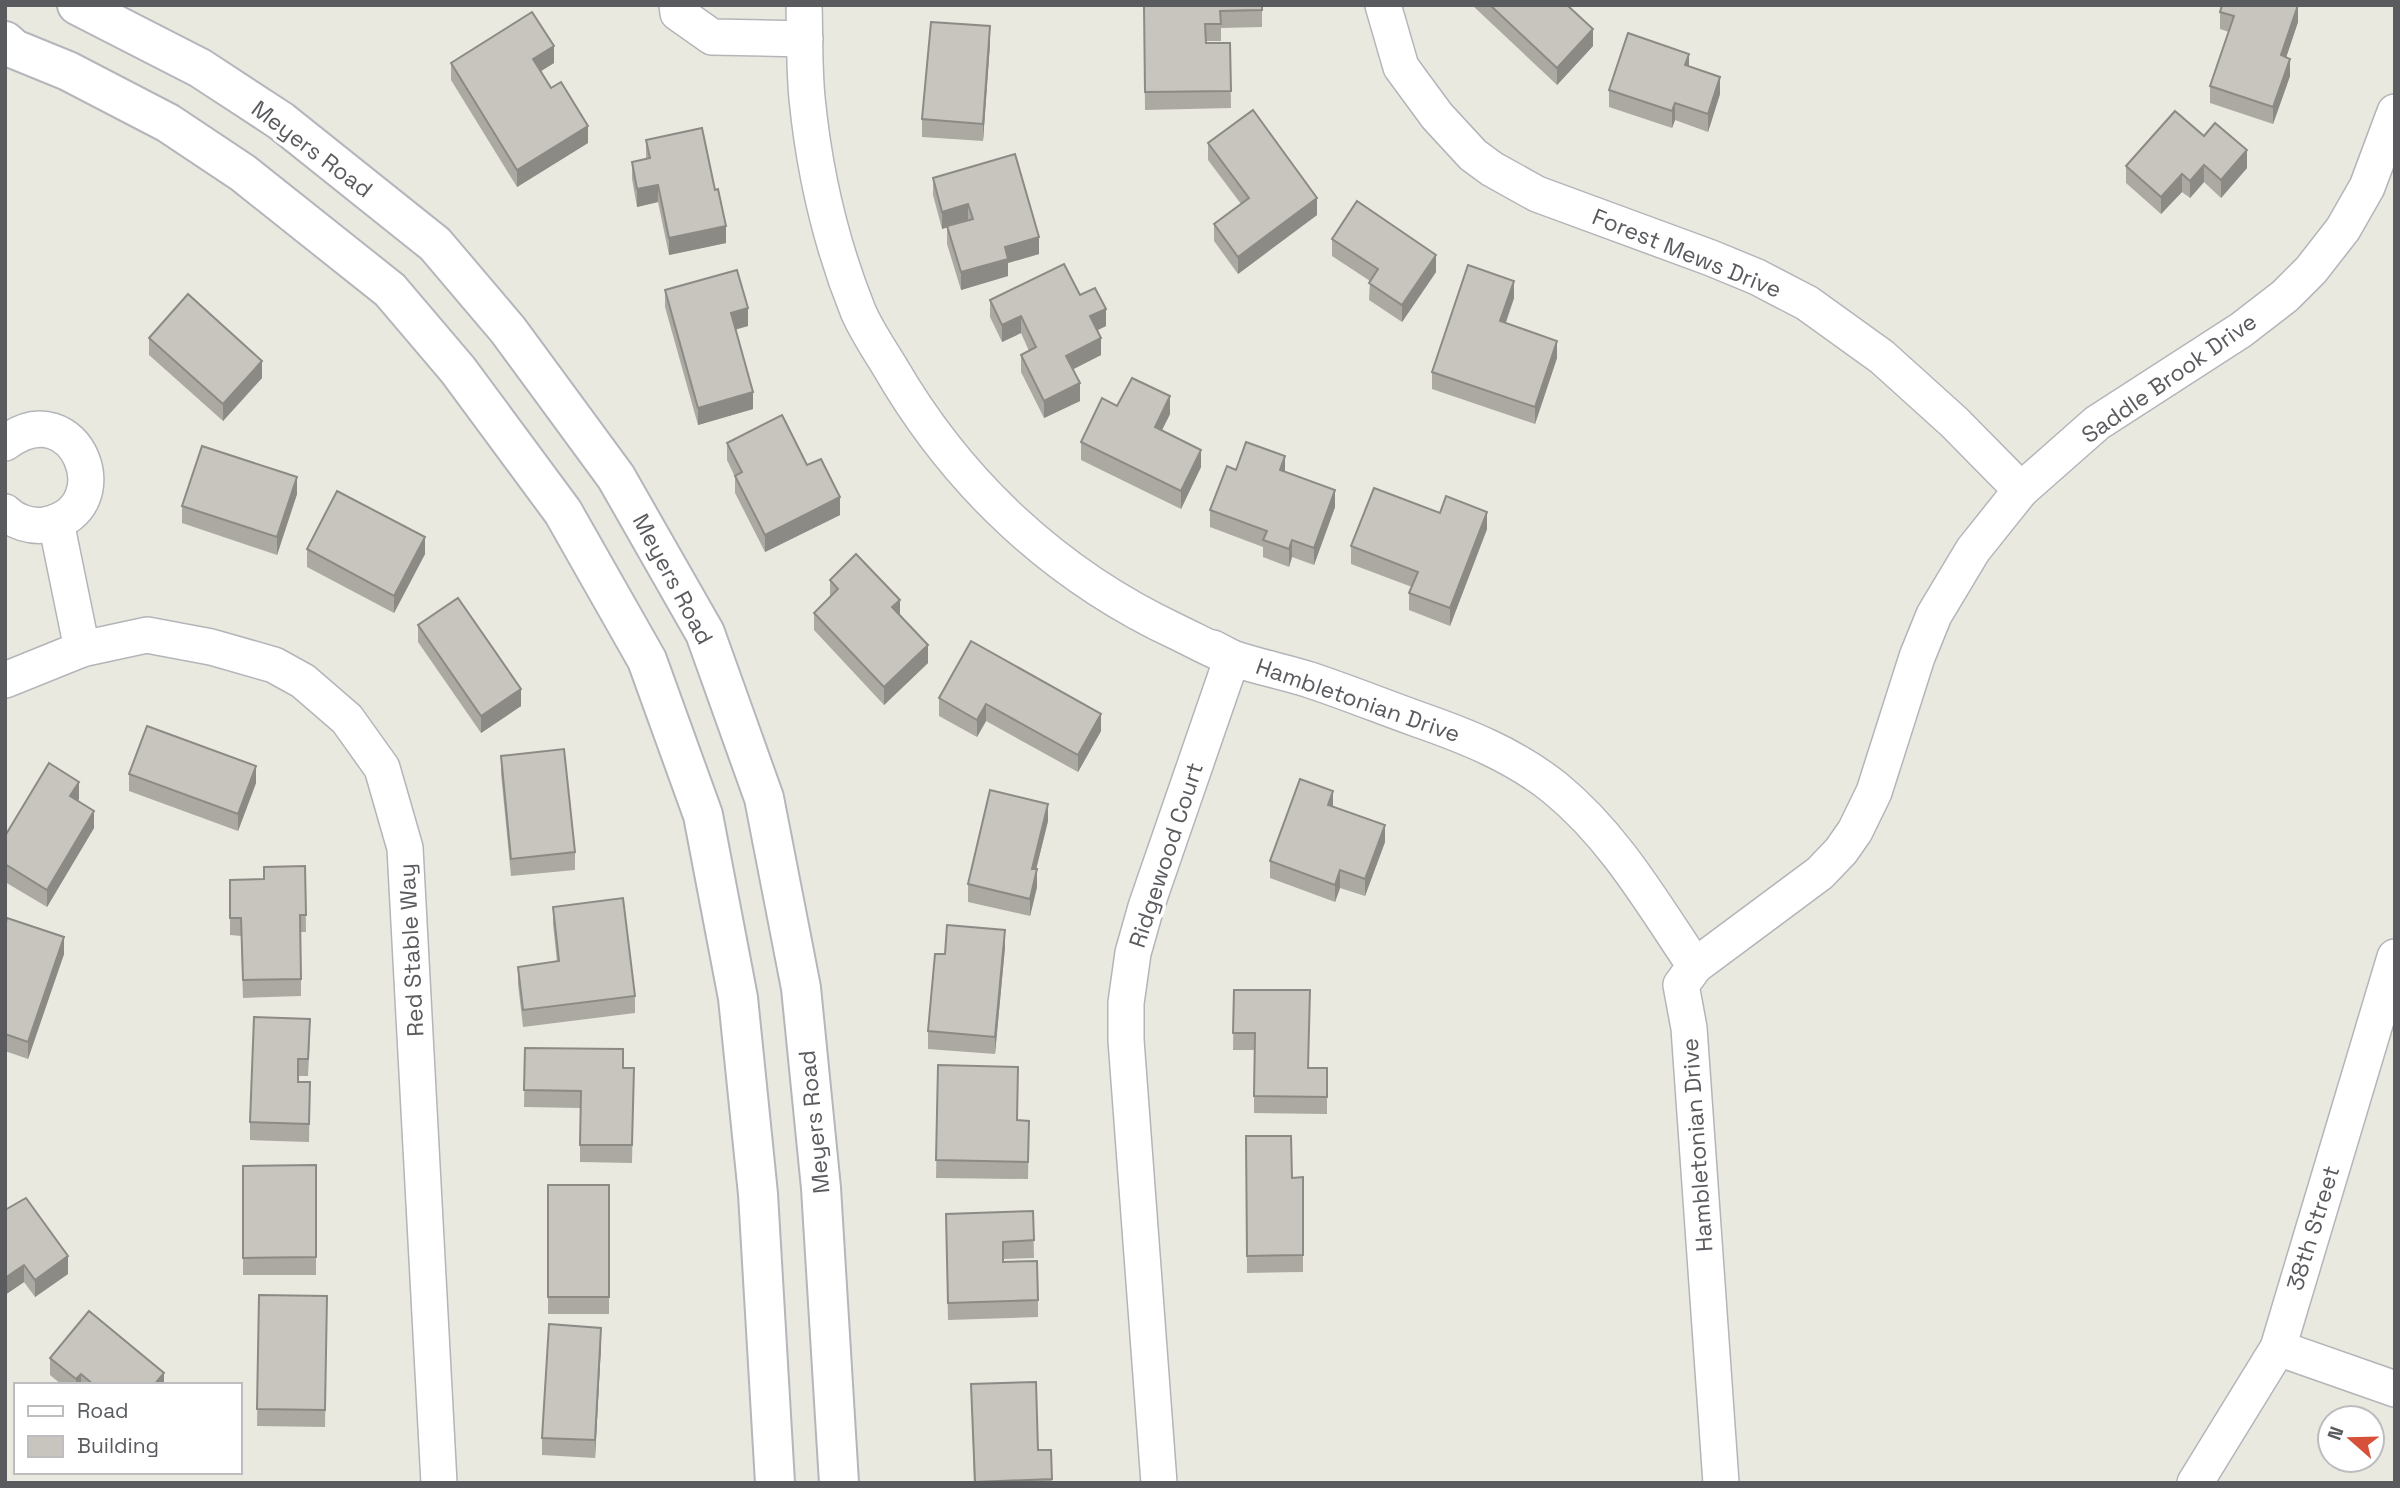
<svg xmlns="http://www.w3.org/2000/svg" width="2400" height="1488" viewBox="0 0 2400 1488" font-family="'Space Grotesk',sans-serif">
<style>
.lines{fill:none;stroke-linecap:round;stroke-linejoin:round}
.street-casing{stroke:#b3b5b9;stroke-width:38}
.secondary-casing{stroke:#b4b6bb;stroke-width:42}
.street{stroke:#fff;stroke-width:35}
.secondary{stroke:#fff;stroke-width:38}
.wall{fill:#aca9a3}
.shaded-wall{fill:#8c8a85}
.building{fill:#c8c5be;stroke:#8c8a85;stroke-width:2}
.labels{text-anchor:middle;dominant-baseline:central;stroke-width:7;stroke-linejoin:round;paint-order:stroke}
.street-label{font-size:23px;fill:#595b5f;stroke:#fff}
</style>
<rect width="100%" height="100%" fill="#eae9e0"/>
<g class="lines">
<g class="street-casing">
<g id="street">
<polyline points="677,5 678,13 712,37 805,39"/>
<path d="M804,5C805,36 804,67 807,98C814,169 831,244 858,311C866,330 879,349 890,367C957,483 1055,575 1177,632C1196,641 1215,652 1235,659C1259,667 1285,672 1310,680C1346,692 1381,706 1417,719C1466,736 1514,755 1555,788C1615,837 1653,904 1695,966"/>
<polyline points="1383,5 1401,67 1437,116 1473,155 1492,169 1537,194 1711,258 1757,277 1807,303 1882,357 1954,422 2021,490"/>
<path d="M5,443C76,389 124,510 45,525C31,527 15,522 5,512"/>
<polyline points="56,522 82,649"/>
<polyline points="5,680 82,649 147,635 211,647 274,665 303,681 347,719 382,768 405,848 439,1483"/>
<polyline points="2278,1348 2395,1389"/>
<polyline points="1159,1483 1126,1040 1126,1003 1133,953 1146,907 1232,658 1213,648"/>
<polyline points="1721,1483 1689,1028 1681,985 1695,966 1820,873 1841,851 1855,831 1874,792 1917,657 1934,615 1973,550 2021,490 2097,423 2241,330 2285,296 2311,270 2343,229 2367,187 2395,112"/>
<polyline points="2195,1483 2278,1348 2395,957"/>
</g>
</g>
<g class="secondary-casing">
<g id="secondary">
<polyline points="77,5 200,68 281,121 435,244 508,330 616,477 705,633 764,798 801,988 821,1188 839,1483"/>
<polyline points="5,41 14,49 68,71 168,123 243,173 390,290 458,370 563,512 647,660 703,815 738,998 758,1194 775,1483"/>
</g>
</g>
<use href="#street" class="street"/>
<use href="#secondary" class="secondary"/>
</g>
<g class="wall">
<polygon points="1144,5 1262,5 1262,27 1221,28 1221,41 1205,41 1206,43 1230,43 1231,108 1145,110"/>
<polygon points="1472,5 1567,5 1593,46 1557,85"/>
<polygon points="2220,12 2298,22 2286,57 2290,76 2273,124 2210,103 2210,86 2229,32 2220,29"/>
<polygon points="990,44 983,141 922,137 922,119"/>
<polygon points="451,63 554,63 541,71 588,143 517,187 451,80"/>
<polygon points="1689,66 1720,94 1708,132 1675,120 1672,128 1609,107 1609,90"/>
<polygon points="2204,136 2247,168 2221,198 2204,182 2190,198 2182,192 2161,214 2126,183 2126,166"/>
<polygon points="646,140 726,243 669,255 658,202 637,207 632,179 632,162 646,159"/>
<polygon points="1208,143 1317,215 1238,274 1214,241 1214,224 1241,204 1208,160"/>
<polygon points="933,178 1039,254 1008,263 1008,276 961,290 947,244 947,227 942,229 933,195"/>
<polygon points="1332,239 1436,272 1402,322 1369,300 1370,281 1332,256"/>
<polygon points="665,290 748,326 735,329 753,409 698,425 665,307"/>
<polygon points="1080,295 1106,326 1097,330 1101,355 1073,369 1080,401 1044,418 1021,372 1021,355 1029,351 1021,333 1002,342 990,317 990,300"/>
<polygon points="1514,298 1506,323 1557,358 1535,424 1432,389 1432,372"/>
<polygon points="149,338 262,378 223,421 149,355"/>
<polygon points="1117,406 1170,414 1162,430 1201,467 1181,509 1081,460 1081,442"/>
<polygon points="727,443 807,465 840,515 765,552 735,493 735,477 727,460"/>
<polygon points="1236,470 1285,471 1335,507 1314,565 1292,557 1289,567 1263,557 1263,547 1210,527 1210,510"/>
<polygon points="297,494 277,555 182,523 182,506"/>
<polygon points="1440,513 1487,529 1450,626 1409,610 1409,593 1412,587 1351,564 1351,546"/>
<polygon points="307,549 425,554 394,613 307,567"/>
<polygon points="830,580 900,615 928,663 884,705 814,630 814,613 830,597"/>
<polygon points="418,625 521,706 481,733 418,642"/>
<polygon points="971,641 1101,731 1078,772 986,721 977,737 939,716 939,698"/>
<polygon points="501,756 575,852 575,870 511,876 501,773"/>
<polygon points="129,774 256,783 238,831 129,791"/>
<polygon points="79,799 77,801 94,828 47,907 5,882 5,836"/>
<polygon points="1333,806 1385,842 1365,896 1340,888 1335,902 1270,878 1270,861"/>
<polygon points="1048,821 1036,869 1037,887 1030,916 968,902 968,884"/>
<polygon points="305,866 306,932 301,932 301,996 243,998 241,936 230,935 230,880 264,879"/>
<polygon points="553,907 635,996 635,1013 523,1027 518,984 518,967 557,962 553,924"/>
<polygon points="5,925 64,954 28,1059 5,1051"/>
<polygon points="1005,947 995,1054 928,1049 928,1031 945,954"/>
<polygon points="1234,990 1309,1068 1327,1068 1327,1114 1254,1113 1254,1050 1233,1050"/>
<polygon points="310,1036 308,1076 298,1076 298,1082 310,1082 309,1142 250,1140 250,1122"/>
<polygon points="525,1048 623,1068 634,1068 632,1163 580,1162 580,1108 524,1107"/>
<polygon points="938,1065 1018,1120 1029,1121 1028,1179 936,1178"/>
<polygon points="1246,1136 1292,1178 1303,1177 1303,1272 1247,1273"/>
<polygon points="316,1165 316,1275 243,1275 243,1166"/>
<rect x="548" y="1185" width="61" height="129"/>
<polygon points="5,1210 68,1274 35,1297 24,1282 5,1295"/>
<polygon points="1033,1211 1034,1258 1003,1259 1003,1262 1038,1300 1038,1317 948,1320 946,1231"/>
<polygon points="259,1295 327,1296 325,1427 257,1426"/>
<polygon points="601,1345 595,1458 542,1455 542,1438"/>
<polygon points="50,1358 164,1385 62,1385 50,1375"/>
<polygon points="971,1384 1038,1450 1051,1450 1052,1483 974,1483"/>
</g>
<g class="shaded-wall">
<polygon points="2298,5 2298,22 2281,73 2281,55"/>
<polygon points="990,26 990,44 983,141 983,124"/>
<polygon points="1593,29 1593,46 1557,85 1557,68"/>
<polygon points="554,46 554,63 533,76 533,59"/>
<polygon points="1689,54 1689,71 1685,65"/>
<polygon points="2290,59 2290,76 2273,124 2273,107"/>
<polygon points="1720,77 1720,94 1708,132 1708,114"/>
<polygon points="1675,103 1675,120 1672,128 1672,111"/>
<polygon points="588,126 588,143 517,187 517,170"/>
<polygon points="2247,150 2247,168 2221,198 2221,180"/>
<polygon points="2204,165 2204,182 2190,198 2190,181"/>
<polygon points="2182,174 2182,192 2161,214 2161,197"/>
<polygon points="658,185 658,202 637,207 637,189"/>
<polygon points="1317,198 1317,215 1238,274 1238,257"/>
<polygon points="968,204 968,221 942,229 942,212"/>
<polygon points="726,226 726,243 669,255 669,238"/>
<polygon points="1039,237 1039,254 1008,263 1008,276 961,290 961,272 1005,247"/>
<polygon points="1436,255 1436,272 1402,322 1402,305"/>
<polygon points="1514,281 1514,298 1500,338 1500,321"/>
<polygon points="748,308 748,326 731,331 731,313"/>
<polygon points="1106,309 1106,326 1090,334 1090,316"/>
<polygon points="1021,316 1021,333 1002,342 1002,325"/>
<polygon points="1101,338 1101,355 1066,373 1066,356"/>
<polygon points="1557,341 1557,358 1535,424 1535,407"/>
<polygon points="262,361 262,378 223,421 223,404"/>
<polygon points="1080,383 1080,401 1044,418 1044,401"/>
<polygon points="753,392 753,409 698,425 698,408"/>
<polygon points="1170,396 1170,414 1155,444 1155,427"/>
<polygon points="1201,450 1201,467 1181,509 1181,491"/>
<polygon points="1285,456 1285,473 1280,470"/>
<polygon points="297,477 297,494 277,555 277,537"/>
<polygon points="1335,490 1335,507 1314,565 1314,548"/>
<polygon points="840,497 840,515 765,552 765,535"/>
<polygon points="1487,512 1487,529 1450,626 1450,608"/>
<polygon points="425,537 425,554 394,613 394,596"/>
<polygon points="1292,540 1292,557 1289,567 1289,549"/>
<polygon points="900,600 900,617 892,607"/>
<polygon points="928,645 928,663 884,705 884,687"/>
<polygon points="521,689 521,706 481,733 481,716"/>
<polygon points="986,704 986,721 977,737 977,720"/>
<polygon points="1101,714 1101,731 1078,772 1078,755"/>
<polygon points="256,766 256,783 238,831 238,814"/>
<polygon points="79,782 79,799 70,813 70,796"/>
<polygon points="1333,791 1333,808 1328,805"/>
<polygon points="1048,804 1048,821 1032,886 1032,869"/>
<polygon points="94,811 94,828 47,907 47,890"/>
<polygon points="1385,825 1385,842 1365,896 1365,879"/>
<polygon points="1037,869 1037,887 1030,916 1030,899"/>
<polygon points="1340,870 1340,888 1335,902 1335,885"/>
<polygon points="1005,930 1005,947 995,1054 995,1037"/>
<polygon points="64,937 64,954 28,1059 28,1042"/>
<polygon points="68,1256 68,1274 35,1297 35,1280"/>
<polygon points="24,1265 24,1282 5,1295 5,1278"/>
<polygon points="601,1328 601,1345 595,1458 595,1440"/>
<polygon points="164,1373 164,1385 154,1385"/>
<polygon points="81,1374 81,1385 76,1385 76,1379"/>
</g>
<g class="building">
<polygon points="1144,5 1262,5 1262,10 1220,11 1221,24 1205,24 1206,43 1230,43 1231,91 1145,92"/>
<polygon points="1490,5 1567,5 1593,29 1557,68"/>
<polygon points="2222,5 2298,5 2281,55 2290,59 2273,107 2210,86 2234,16 2220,12"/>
<polygon points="532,12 554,46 533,59 551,88 561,82 588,126 517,170 451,63"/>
<polygon points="931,22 990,26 983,124 922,119"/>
<polygon points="1628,33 1689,54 1685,65 1720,77 1708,114 1675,103 1672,111 1609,90"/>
<polygon points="1253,110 1317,198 1238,257 1214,224 1249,198 1208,143"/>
<polygon points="2175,111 2204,136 2215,123 2247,150 2221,180 2204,165 2190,181 2182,174 2161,197 2126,166"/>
<polygon points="702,128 715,190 718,189 726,226 669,238 658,185 637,189 632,162 650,158 646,140"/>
<polygon points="1015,154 1039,237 1005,247 1008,259 961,272 947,226 973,219 968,204 942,212 933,178"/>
<polygon points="1357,201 1436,255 1402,305 1369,283 1378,269 1332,239"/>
<polygon points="1064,264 1080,295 1095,288 1106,309 1090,316 1101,338 1066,356 1080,383 1044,401 1021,355 1036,347 1021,316 1002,325 990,300"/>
<polygon points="1468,265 1514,281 1500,321 1557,341 1535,407 1432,372"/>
<polygon points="737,270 748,308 731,313 753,392 698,408 665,290"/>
<polygon points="188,294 262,361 223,404 149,338"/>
<polygon points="1132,378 1170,396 1155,427 1201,450 1181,491 1081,442 1102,398 1117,406"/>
<polygon points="782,415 807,465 821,459 840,497 765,535 735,476 742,472 727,443"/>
<polygon points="1246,442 1285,456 1280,470 1335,490 1314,548 1292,540 1289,549 1263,540 1267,531 1210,510 1227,466 1236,470"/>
<polygon points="202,446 297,477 277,537 182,506"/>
<polygon points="1374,488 1440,513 1446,496 1487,512 1450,608 1409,593 1418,572 1351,546"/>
<polygon points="337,491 425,537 394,596 307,549"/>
<polygon points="856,554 900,600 892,607 928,645 884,687 814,613 838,589 830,580"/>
<polygon points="458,598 521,689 481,716 418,625"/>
<polygon points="971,641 1101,714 1078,755 986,704 977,720 939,698"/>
<polygon points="147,726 256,766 238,814 129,774"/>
<polygon points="564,749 575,852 511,859 501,756"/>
<polygon points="49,763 79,782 70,796 94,811 47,890 5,864 5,836"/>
<polygon points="1300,779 1333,791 1328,805 1385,825 1365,879 1340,870 1335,885 1270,861"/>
<polygon points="990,790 1048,804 1032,869 1037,869 1030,899 968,884"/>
<polygon points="305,866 306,915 300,915 301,979 243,980 241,918 230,918 230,880 264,879 264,867"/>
<polygon points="623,898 635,996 523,1010 518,967 559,961 553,907"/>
<polygon points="7,918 64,937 28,1042 5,1034 5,925"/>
<polygon points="947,925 1005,930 995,1037 928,1031 935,954 945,954"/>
<polygon points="1234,990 1310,990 1308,1068 1327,1068 1327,1097 1254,1096 1255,1033 1233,1033"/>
<polygon points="254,1017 310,1019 308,1059 298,1059 298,1082 310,1082 309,1124 250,1122"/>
<polygon points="525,1048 623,1049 623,1068 634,1068 632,1145 580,1145 581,1091 524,1090"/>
<polygon points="938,1065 1018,1067 1017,1120 1029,1121 1028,1162 936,1160"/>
<polygon points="1246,1136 1291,1136 1292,1178 1303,1177 1303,1255 1247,1256"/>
<polygon points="316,1165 316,1257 243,1258 243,1166"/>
<rect x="548" y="1185" width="61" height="112"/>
<polygon points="26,1198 68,1256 35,1280 24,1265 5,1278 5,1210"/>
<polygon points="1033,1211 1034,1240 1003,1242 1003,1262 1037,1261 1038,1300 948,1303 946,1214"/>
<polygon points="259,1295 327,1296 325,1410 257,1409"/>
<polygon points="89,1311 164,1373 154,1385 94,1385 81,1374 76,1379 50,1358"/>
<polygon points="549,1324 601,1328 595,1440 542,1438"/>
<polygon points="1036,1382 1038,1450 1051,1450 1052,1479 975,1482 971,1384"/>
</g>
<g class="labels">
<g class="street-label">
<text transform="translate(312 149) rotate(37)">Meyers Road</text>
<text transform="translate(1687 253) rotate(22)">Forest Mews Drive</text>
<text transform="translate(2169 378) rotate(-35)">Saddle Brook Drive</text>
<text transform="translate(673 579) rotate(62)">Meyers Road</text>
<text transform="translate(1358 700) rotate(19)">Hambletonian Drive</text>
<text transform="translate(1166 855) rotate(-72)">Ridgewood Court</text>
<text transform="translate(411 950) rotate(-93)">Red Stable Way</text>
<text transform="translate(814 1122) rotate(-96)">Meyers Road</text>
<text transform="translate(1697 1145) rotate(-94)">Hambletonian Drive</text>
<text transform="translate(2313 1228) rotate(-73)">38th Street</text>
</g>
</g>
<rect width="2400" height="1488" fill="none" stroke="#595b5f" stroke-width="14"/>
<rect x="14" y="1383" width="228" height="91" fill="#ffffff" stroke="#bdbdbf" stroke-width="2"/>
<rect x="28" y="1406" width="35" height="10" fill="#ffffff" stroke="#bdbdbf" stroke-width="2"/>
<text x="77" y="1418" font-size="21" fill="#595b5f">Road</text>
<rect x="28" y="1436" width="35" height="21" fill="#c8c5be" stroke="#bdbdbf" stroke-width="2"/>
<text x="77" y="1453" font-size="21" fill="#595b5f">Building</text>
<g transform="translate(2351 1439) rotate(290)"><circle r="33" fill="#ffffff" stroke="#bdbdbf" stroke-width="2"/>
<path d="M0-5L12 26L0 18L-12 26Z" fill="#d75039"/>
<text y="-10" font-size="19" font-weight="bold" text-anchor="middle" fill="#595b5f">N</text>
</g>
</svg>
